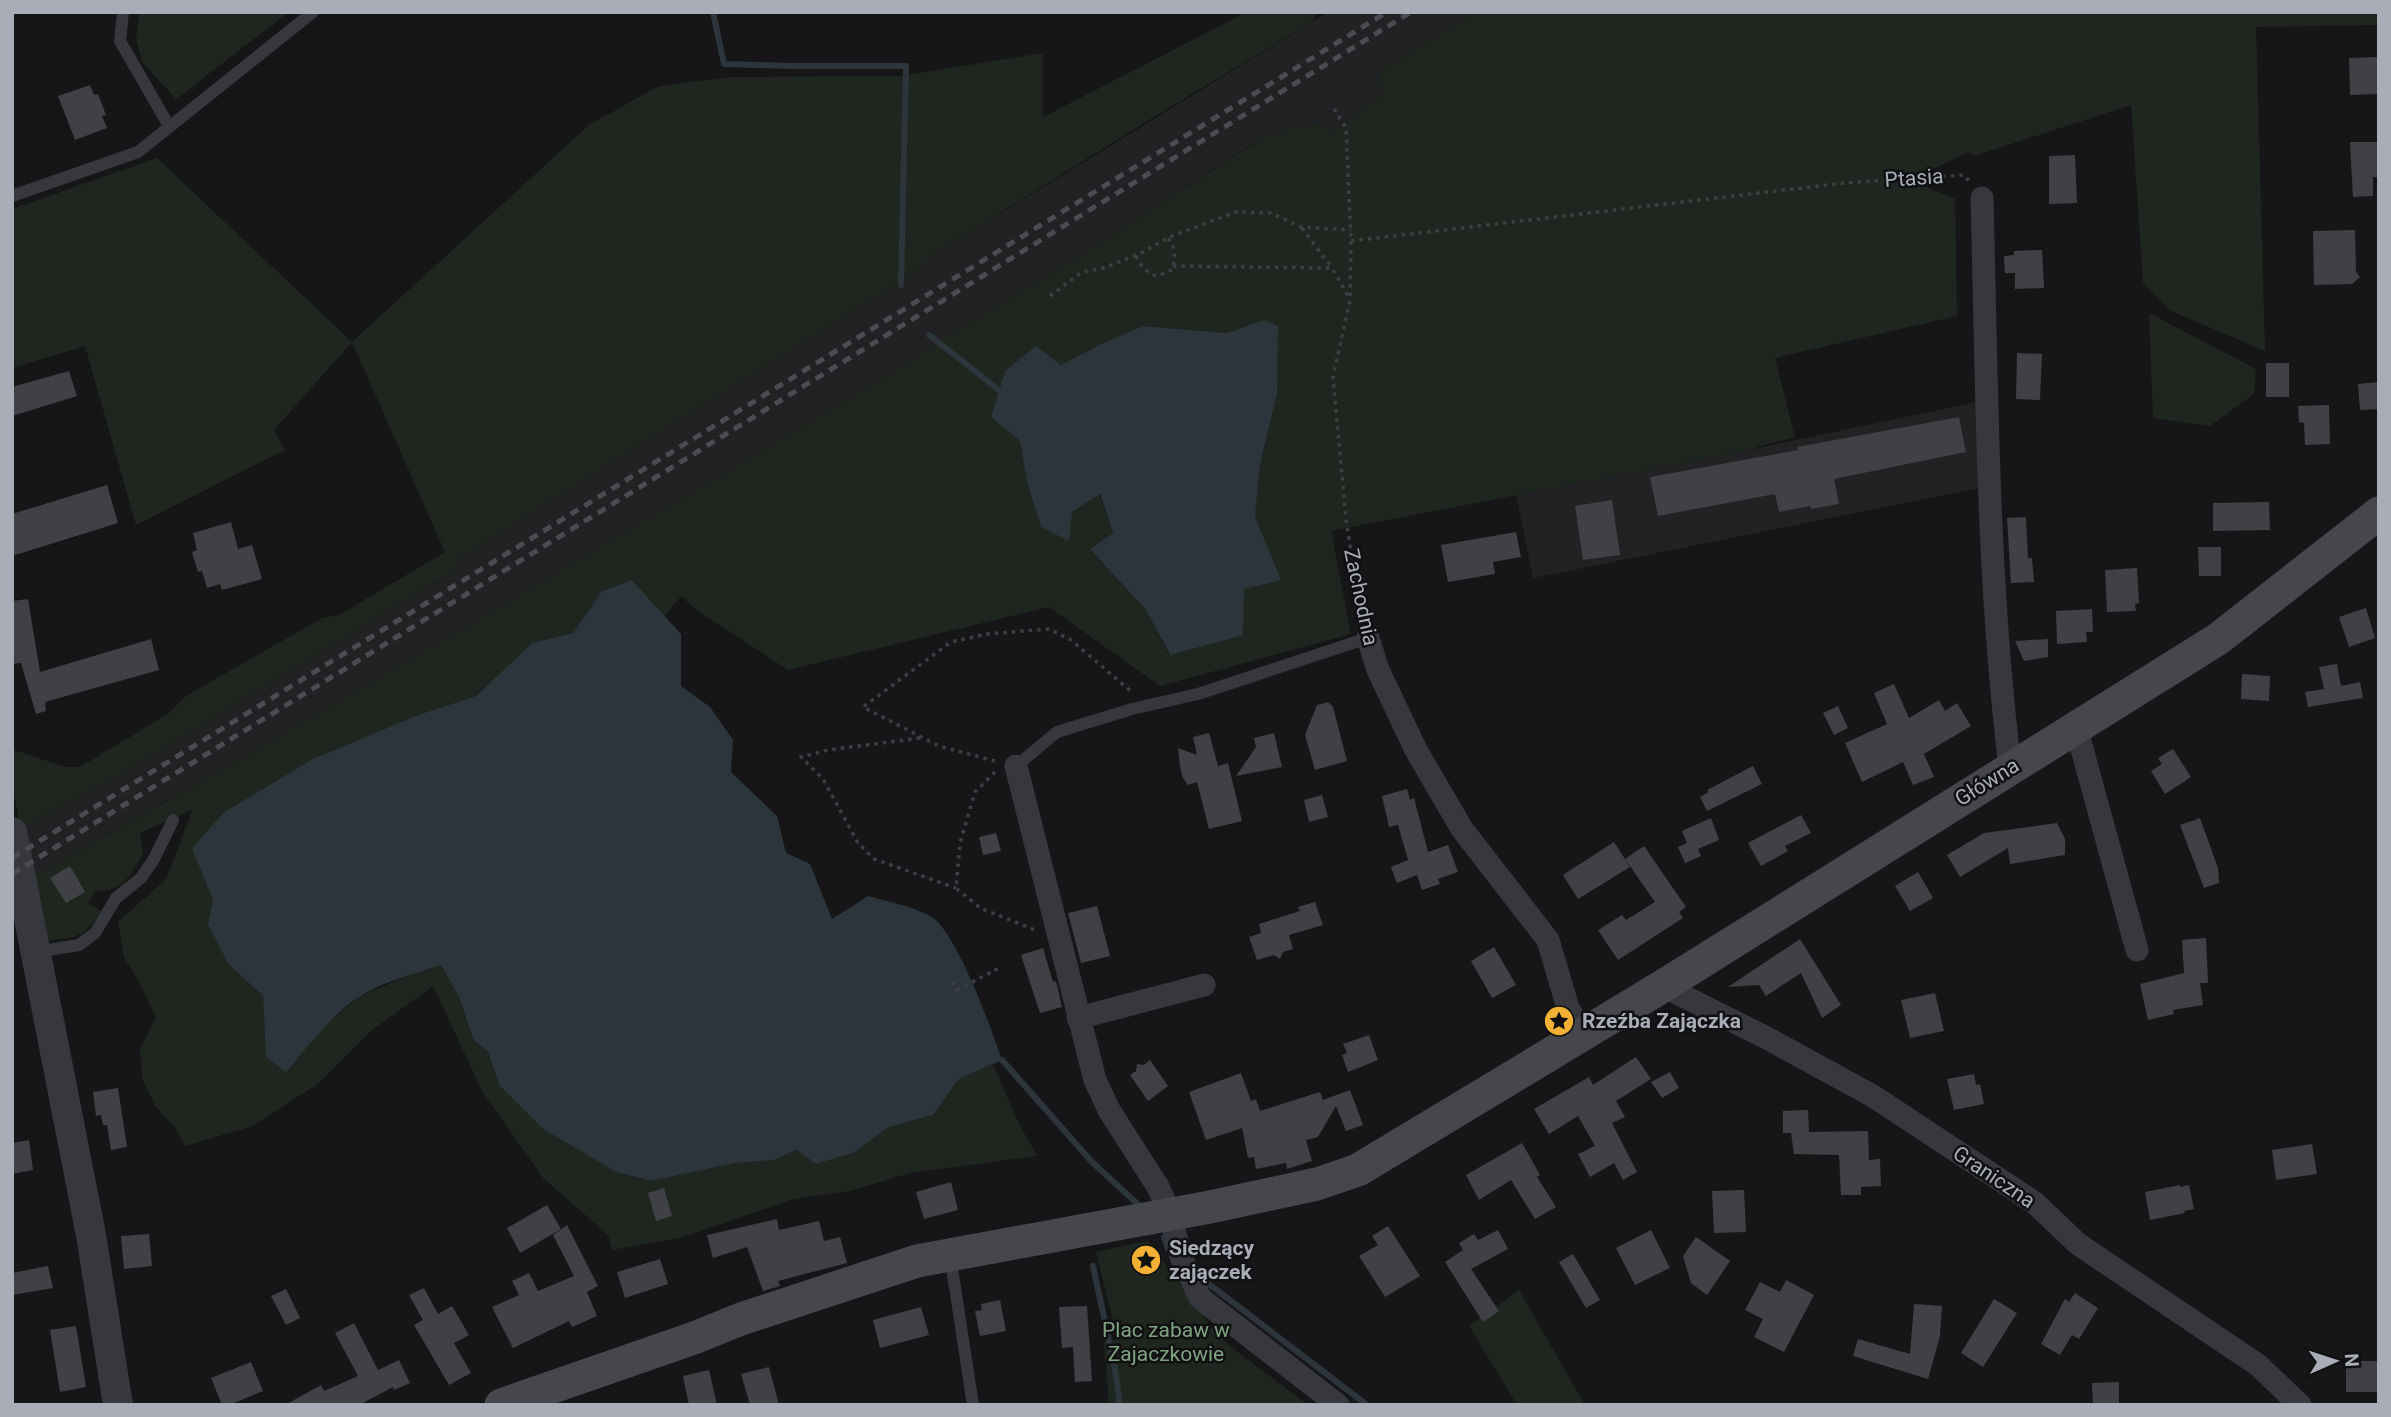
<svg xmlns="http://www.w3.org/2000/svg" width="2391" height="1417" viewBox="0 0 2391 1417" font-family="Roboto,sans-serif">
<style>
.built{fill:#222225}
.green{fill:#1e261f;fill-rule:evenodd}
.water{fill:#2c353c}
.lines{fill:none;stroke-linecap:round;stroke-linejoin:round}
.stream{stroke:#2c353c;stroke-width:6}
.building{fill:#404145}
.path{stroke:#3d3f44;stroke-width:3.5;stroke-dasharray:3.5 5;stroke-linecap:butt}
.service{stroke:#37383d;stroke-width:12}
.minor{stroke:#37383d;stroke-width:23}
.tertiary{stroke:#37383d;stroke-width:30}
.secondary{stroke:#45474d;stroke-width:33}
.rail{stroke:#4a4c52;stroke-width:5;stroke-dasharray:9 7;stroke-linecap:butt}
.labels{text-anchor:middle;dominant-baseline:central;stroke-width:5;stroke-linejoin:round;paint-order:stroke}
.street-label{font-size:21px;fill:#a8adb8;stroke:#111113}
.poi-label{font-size:21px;font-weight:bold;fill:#a8adb8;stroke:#111113;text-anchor:start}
.park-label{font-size:21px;fill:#7fa381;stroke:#111113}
</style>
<rect width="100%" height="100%" fill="#161618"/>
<g class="built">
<polygon points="1328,12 1477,12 1379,71 1382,96 1329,133 1265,136 1059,269 933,345 913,360 620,537 363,689 32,877 21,828 118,776 459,568 450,563 923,267 923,261"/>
<polygon points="1977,402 1980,488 1533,578 1516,494 1744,451"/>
</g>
<g class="green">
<polygon points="139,12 289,12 176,99 142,62 136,38"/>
<polygon points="1247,12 1315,12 1313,21 1149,120 923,261 923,267 451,563 460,567 118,776 21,828 12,786 14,750 65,767 80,767 168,714 186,696 322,618 339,615 445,552 352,342 274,430 285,450 136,525 85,346 12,368 12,209 157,158 352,342 589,125 659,86 732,77 901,76 1043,53 1043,117"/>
<path d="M1477,12H2379V25L2256,27L2265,351L2171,311L2143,283L2131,105L1974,156L1968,152L1910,180L1955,199L1957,316L1775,358L1795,437L1744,451L1331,531L1351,634L1160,686L1049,607L788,670L695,609L681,596L665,616L631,580L602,591L573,633L532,643L476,696L421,714L389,729L192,849L213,900L229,965L263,996L266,1056L334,1018L360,996L407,976L441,965L459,997L473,1039L488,1052L499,1085L543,1129L616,1172L651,1181L735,1163L774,1160L796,1150L816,1164L853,1153L889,1127L933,1115L959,1079L993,1064L1016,1118L1037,1156L910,1173L850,1191L794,1199L680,1238L612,1250L608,1235L543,1178L482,1091L433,986L371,1031L319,1083L253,1126L185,1146L174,1126L155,1106L142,1078L140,1049L156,1018L141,986L124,957L118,922L166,879L193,809L140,833L143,854C128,879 125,889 95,892L88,903L101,911C83,939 76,938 46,940L32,877C329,711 621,536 913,360L933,345L1059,269L1266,136L1319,123L1329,133L1382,96L1379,71ZM1264,320L1277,394L1260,465L1255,517L1244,589L1169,655L1146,610L1090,549L1113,533L1099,494L1072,512L1027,482L1020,440L991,417L1005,371L1061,366L1099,345L1143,326L1227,333Z"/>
<polygon points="2149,313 2256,369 2254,394 2210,426 2153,418"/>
<polygon points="1148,1241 1216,1333 1235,1350 1308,1405 1109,1405 1104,1343 1117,1339 1121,1353 1096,1252"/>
<polygon points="1519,1290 1585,1405 1517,1405 1469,1326"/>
</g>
<g class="water">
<polygon points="1264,320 1278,326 1277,394 1260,465 1255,517 1281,580 1244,589 1243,635 1170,655 1146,610 1090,549 1113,533 1100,494 1072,512 1069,541 1041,527 1027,482 1020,441 991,417 1005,371 1036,346 1061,365 1099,345 1143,326 1227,333"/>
<path d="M632,580L681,634V686L710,707L733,740L731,772L777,816L786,853L810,864L832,919L868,896C888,902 912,906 930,916C956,929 992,1031 1002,1060L959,1079L933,1115L889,1127L853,1153L816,1164L796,1150L774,1160L735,1163L651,1181L616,1172L543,1129L499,1085L488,1052L473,1039L459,997L441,965C417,973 379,983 359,997C330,1016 308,1047 286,1072L266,1057L263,996L229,965L208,924L213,900L192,849L223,813L313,759L421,714L476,696L532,643L573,633L602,591Z"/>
</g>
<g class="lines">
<g class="stream">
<polyline points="713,12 724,64 794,66 906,66 901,285"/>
<polyline points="929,335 999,390"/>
<polyline points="1002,1060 1092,1162 1142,1208"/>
<polyline points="1164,1237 1168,1249"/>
<polyline points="1093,1266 1115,1369 1120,1405"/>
<polyline points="1205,1281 1367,1405"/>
</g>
</g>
<g class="building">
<polygon points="2377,57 2378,94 2350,95 2349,58"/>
<polygon points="90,85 94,95 98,94 106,115 102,116 107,128 75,140 58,96"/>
<polygon points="2350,142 2379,142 2379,177 2373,177 2373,196 2353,197"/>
<polygon points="2075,155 2077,203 2049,204 2049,156"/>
<polygon points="2355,230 2356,272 2360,277 2352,284 2314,285 2313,231"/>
<polygon points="2042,250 2044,288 2015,289 2015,273 2005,273 2004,256 2014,255 2014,251"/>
<polygon points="2017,353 2042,354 2040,400 2016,399"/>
<rect x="2266" y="363" width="23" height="34"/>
<polygon points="69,371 77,396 12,416 12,387"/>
<polygon points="2379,382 2379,409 2360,410 2358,384"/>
<polygon points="2329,405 2330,444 2305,445 2304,423 2299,422 2298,406"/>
<polygon points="1959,417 1966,452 1834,479 1839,504 1811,509 1810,506 1779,512 1775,494 1658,516 1650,477 1798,450 1797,447"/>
<polygon points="107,485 118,523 12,556 12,514"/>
<polygon points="1612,500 1620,555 1583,560 1575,506"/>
<polygon points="2269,502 2270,530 2213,531 2213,503"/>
<polygon points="2026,517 2028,558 2032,558 2034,582 2011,583 2007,518"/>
<polygon points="231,522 238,549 252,545 262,579 222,590 220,584 207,588 202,571 198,572 192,552 197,550 193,533"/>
<polygon points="1516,532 1521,557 1493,562 1495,574 1448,582 1441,545"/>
<polygon points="2198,547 2221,547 2221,576 2199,576"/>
<polygon points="2137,568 2139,603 2135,604 2136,611 2107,612 2105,570"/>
<polygon points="28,599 40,672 151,639 159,670 45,702 46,711 36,714 21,663 12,664 12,601"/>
<polygon points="2366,608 2375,638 2349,647 2339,617"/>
<polygon points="2092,609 2093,632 2086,632 2087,642 2057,644 2056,611"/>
<polygon points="2048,639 2048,657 2024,661 2015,641"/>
<polygon points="2337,664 2341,686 2360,682 2363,698 2308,707 2305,692 2324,689 2319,667"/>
<polygon points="2242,674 2270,676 2269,701 2241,699"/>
<polygon points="1894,684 1909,718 1939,700 1945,711 1957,703 1971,726 1924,754 1934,777 1913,785 1903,762 1862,782 1845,743 1887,724 1874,693"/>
<polygon points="1328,702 1333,707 1347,761 1315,770 1305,735 1317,705"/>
<polygon points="1838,706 1848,728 1834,735 1823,713"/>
<polygon points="1209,733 1218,766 1228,763 1242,821 1209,829 1197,782 1188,785 1183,778 1180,767 1178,748 1197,755 1193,737"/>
<polygon points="1274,733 1282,767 1236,776 1256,747 1254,738"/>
<polygon points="2173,749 2191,777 2165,794 2151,771 2162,764 2158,758"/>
<polygon points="1753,766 1762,784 1707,811 1700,797 1709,792 1707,790"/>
<polygon points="1407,789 1410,800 1414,798 1428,852 1448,845 1458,872 1438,879 1440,884 1422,890 1417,875 1397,883 1391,867 1408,860 1398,825 1389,827 1382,796"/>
<polygon points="1322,795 1328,817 1309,822 1304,800"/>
<polygon points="1801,815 1811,833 1785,846 1788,851 1761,866 1748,843"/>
<polygon points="1711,818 1719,840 1698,849 1701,856 1685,863 1678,847 1687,843 1682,831"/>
<polygon points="2200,818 2218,868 2219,883 2204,888 2180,825"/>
<polygon points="2057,823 2065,839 2065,855 2010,864 2008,848 1960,877 1947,855 1984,833"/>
<polygon points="996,833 1001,851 983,855 979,837"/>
<polygon points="1614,842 1630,867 1578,899 1563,875"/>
<polygon points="1644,846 1686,907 1679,912 1683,918 1618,960 1598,930 1622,915 1626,920 1655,902 1625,859"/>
<polygon points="70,866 85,892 66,903 50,878"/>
<polygon points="1918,872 1933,898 1910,911 1895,886"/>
<polygon points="1315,902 1323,925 1289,935 1293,949 1283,952 1280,959 1274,955 1257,960 1249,937 1261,933 1259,924 1300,911 1298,907"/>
<polygon points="1097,906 1110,956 1081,963 1068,913"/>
<polygon points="2206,938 2208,983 2200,983 2203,1005 2173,1010 2174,1014 2148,1020 2140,984 2184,973 2182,940"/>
<polygon points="1800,939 1841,1005 1822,1018 1801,973 1766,996 1759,985 1728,987"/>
<polygon points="1494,947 1516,985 1492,998 1471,961"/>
<polygon points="1043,948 1053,982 1056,981 1062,1007 1040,1013 1021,955"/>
<polygon points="1935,993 1944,1031 1910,1038 1901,1000"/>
<polygon points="1369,1035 1378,1060 1348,1072 1342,1055 1347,1053 1343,1044"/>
<polygon points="1636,1057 1651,1079 1616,1101 1625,1117 1612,1123 1637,1172 1623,1180 1614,1163 1590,1177 1578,1154 1595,1146 1578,1116 1549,1134 1534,1109 1589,1077 1593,1085"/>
<polygon points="1150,1060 1168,1086 1148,1101 1130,1075 1136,1071 1137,1064 1144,1065"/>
<polygon points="1670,1072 1679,1088 1662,1098 1651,1082"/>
<polygon points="1241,1073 1251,1101 1256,1099 1260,1111 1320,1092 1323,1100 1350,1090 1363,1125 1346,1131 1336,1106 1318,1137 1306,1140 1312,1161 1287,1169 1286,1163 1256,1169 1254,1157 1248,1158 1242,1128 1206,1140 1189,1092"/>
<polygon points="1974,1074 1976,1085 1980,1084 1984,1104 1954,1110 1947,1079"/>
<polygon points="118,1088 127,1147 111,1150 107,1125 103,1125 101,1115 96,1116 93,1092"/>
<polygon points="1808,1110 1809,1132 1868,1131 1869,1160 1880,1159 1881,1186 1861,1187 1861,1195 1841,1195 1839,1155 1794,1154 1791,1133 1783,1133 1783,1111"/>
<polygon points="29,1140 33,1170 12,1174 12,1143"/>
<polygon points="1522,1143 1540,1175 1537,1177 1556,1207 1535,1219 1511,1180 1479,1200 1466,1175"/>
<polygon points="2312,1144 2317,1174 2276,1180 2272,1150"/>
<polygon points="951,1182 958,1210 924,1219 916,1192"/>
<polygon points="2180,1185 2180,1187 2189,1185 2194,1209 2184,1211 2185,1213 2150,1220 2145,1192"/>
<polygon points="664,1188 672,1216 656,1221 648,1193"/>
<polygon points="1744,1190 1746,1232 1714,1233 1712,1191"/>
<polygon points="547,1205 561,1229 520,1253 507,1228"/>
<polygon points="777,1219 779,1230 819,1221 824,1241 840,1237 847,1263 778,1281 780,1286 763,1291 747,1247 713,1258 707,1235"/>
<polygon points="567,1225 598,1286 587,1292 597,1316 572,1327 569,1321 513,1348 492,1307 519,1295 512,1281 529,1273 538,1291 574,1276 553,1235"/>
<polygon points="1388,1226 1420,1276 1385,1297 1359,1256 1378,1245 1372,1236"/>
<polygon points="1498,1230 1508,1249 1471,1269 1499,1311 1483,1322 1445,1262 1463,1250 1459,1243 1474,1234 1478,1240"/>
<polygon points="1651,1230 1670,1268 1635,1285 1616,1248"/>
<polygon points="149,1234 152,1266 124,1269 121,1236"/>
<polygon points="1696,1237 1730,1261 1707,1295 1691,1283 1683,1256"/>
<polygon points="1573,1254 1600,1300 1586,1308 1559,1262"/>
<polygon points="660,1259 668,1284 625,1298 617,1272"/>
<polygon points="48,1266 53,1288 12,1295 12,1273"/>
<polygon points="1786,1280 1814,1295 1784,1352 1754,1337 1763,1319 1745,1310 1760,1282 1780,1292"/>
<polygon points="424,1288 438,1314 452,1306 469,1335 454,1343 471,1373 449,1385 414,1325 423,1320 409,1295"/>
<polygon points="286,1289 300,1318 286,1325 271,1296"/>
<polygon points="2075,1293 2098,1308 2079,1339 2072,1335 2060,1355 2041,1344 2065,1299 2069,1302"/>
<polygon points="1994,1299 2017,1313 1983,1367 1961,1353"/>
<polygon points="1000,1300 1006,1331 980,1336 975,1311 982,1310 981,1304"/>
<polygon points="1914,1304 1942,1306 1940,1336 1928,1379 1853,1356 1858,1339 1910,1354"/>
<polygon points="1087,1306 1092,1381 1075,1382 1073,1347 1062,1348 1059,1307"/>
<polygon points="921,1307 929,1335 880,1348 873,1320"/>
<polygon points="354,1323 378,1370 399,1360 410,1383 394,1390 393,1387 359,1405 285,1405 321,1385 324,1391 358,1376 335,1333"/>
<polygon points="76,1326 86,1387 60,1392 50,1330"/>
<rect x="2346" y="1361" width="33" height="31"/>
<polygon points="251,1362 263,1391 229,1405 222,1405 211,1378"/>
<polygon points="769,1367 779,1405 750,1405 741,1374"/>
<polygon points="709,1370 717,1405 689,1405 683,1376"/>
<polygon points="2119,1382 2119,1405 2093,1405 2092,1383"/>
</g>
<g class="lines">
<g class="path">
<polyline points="1334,109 1346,128 1351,241 1350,300 1333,377 1346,520 1356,584 1364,618"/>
<polyline points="1302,228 1332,268"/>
<polyline points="1351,241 1844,183 1964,175 1969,181"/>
<path d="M1136,256C1141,267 1146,272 1157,276L1172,270L1175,258L1172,242L1167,238"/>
<polyline points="1173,266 1332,268 1349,298"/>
<polyline points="1050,296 1082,272 1104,268 1141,253 1167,238 1236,212 1271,213 1301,227 1351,230"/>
<polyline points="920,738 828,750 801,757 823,779 858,843 874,859 956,888"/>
<polyline points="995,761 939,746 863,707 951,642 987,634 1049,629 1071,640 1133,693"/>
<polyline points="995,772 975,792 960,843 956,888 980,908 1035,930"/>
<polyline points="952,982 960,998"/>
<polyline points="957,990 1001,967"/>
</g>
<g class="service">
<polyline points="123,12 120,41 169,126"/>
<polyline points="12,196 138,152 313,12"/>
<polyline points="1016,766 1057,732 1132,709 1198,694 1368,638"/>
<polyline points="35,952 79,945 95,933 116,898 141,878 154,859 173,820"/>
<polyline points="950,1255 973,1405"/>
</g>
<g class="minor">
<path d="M1982,198C1987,388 1987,578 2010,767"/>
<polyline points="1368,638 1378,670 1416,750 1462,829 1548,940 1568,1008 1583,1033"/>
<polyline points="2076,727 2137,950"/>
<polyline points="1016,766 1095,1080 1109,1110 1158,1187 1170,1214 1181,1257 1200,1298 1338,1405"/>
<polyline points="1663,986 1765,1037 1873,1096 2035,1203 2078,1244 2258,1365 2300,1405"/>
<polyline points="1078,1018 1204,985"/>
</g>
<polyline class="tertiary" points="12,832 91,1235 118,1405"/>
<polyline class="secondary" points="501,1405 694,1338 741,1319 917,1261 1210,1207 1317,1184 1358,1170 1663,986 2218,639 2379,513"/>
<g class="rail">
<polyline points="12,858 1387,12"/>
<polyline points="12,874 1411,12"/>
</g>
</g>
<defs>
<g id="sight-disc" transform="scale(1.575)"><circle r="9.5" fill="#f2b134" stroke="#111113"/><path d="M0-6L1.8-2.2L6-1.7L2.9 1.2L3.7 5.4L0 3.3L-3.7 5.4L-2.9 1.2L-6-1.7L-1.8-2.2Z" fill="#111"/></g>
</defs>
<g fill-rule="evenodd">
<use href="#sight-disc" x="1559" y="1021"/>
<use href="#sight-disc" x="1146" y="1260"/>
</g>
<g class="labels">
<g class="street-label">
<text transform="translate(1914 178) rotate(-4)">Ptasia</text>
<text transform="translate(1361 597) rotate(78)">Zachodnia</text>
<text transform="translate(1987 782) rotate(-32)">Główna</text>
<text transform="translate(1994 1177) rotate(34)">Graniczna</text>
</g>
<g class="poi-label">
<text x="1582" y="1021">Rzeźba Zajączka</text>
<text x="1169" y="1248">Siedzący<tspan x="1169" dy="24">zajączek</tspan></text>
</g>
<g class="park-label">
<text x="1166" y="1330">Plac zabaw w<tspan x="1166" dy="24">Zajaczkowie</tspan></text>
</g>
</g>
<rect width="2391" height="1417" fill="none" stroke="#a8adb8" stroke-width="28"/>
<g transform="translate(2335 1361) rotate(87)" stroke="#111113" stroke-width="5" paint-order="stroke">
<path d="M0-5L12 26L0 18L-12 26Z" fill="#a8adb8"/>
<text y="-10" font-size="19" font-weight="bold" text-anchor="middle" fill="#a8adb8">N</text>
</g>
</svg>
